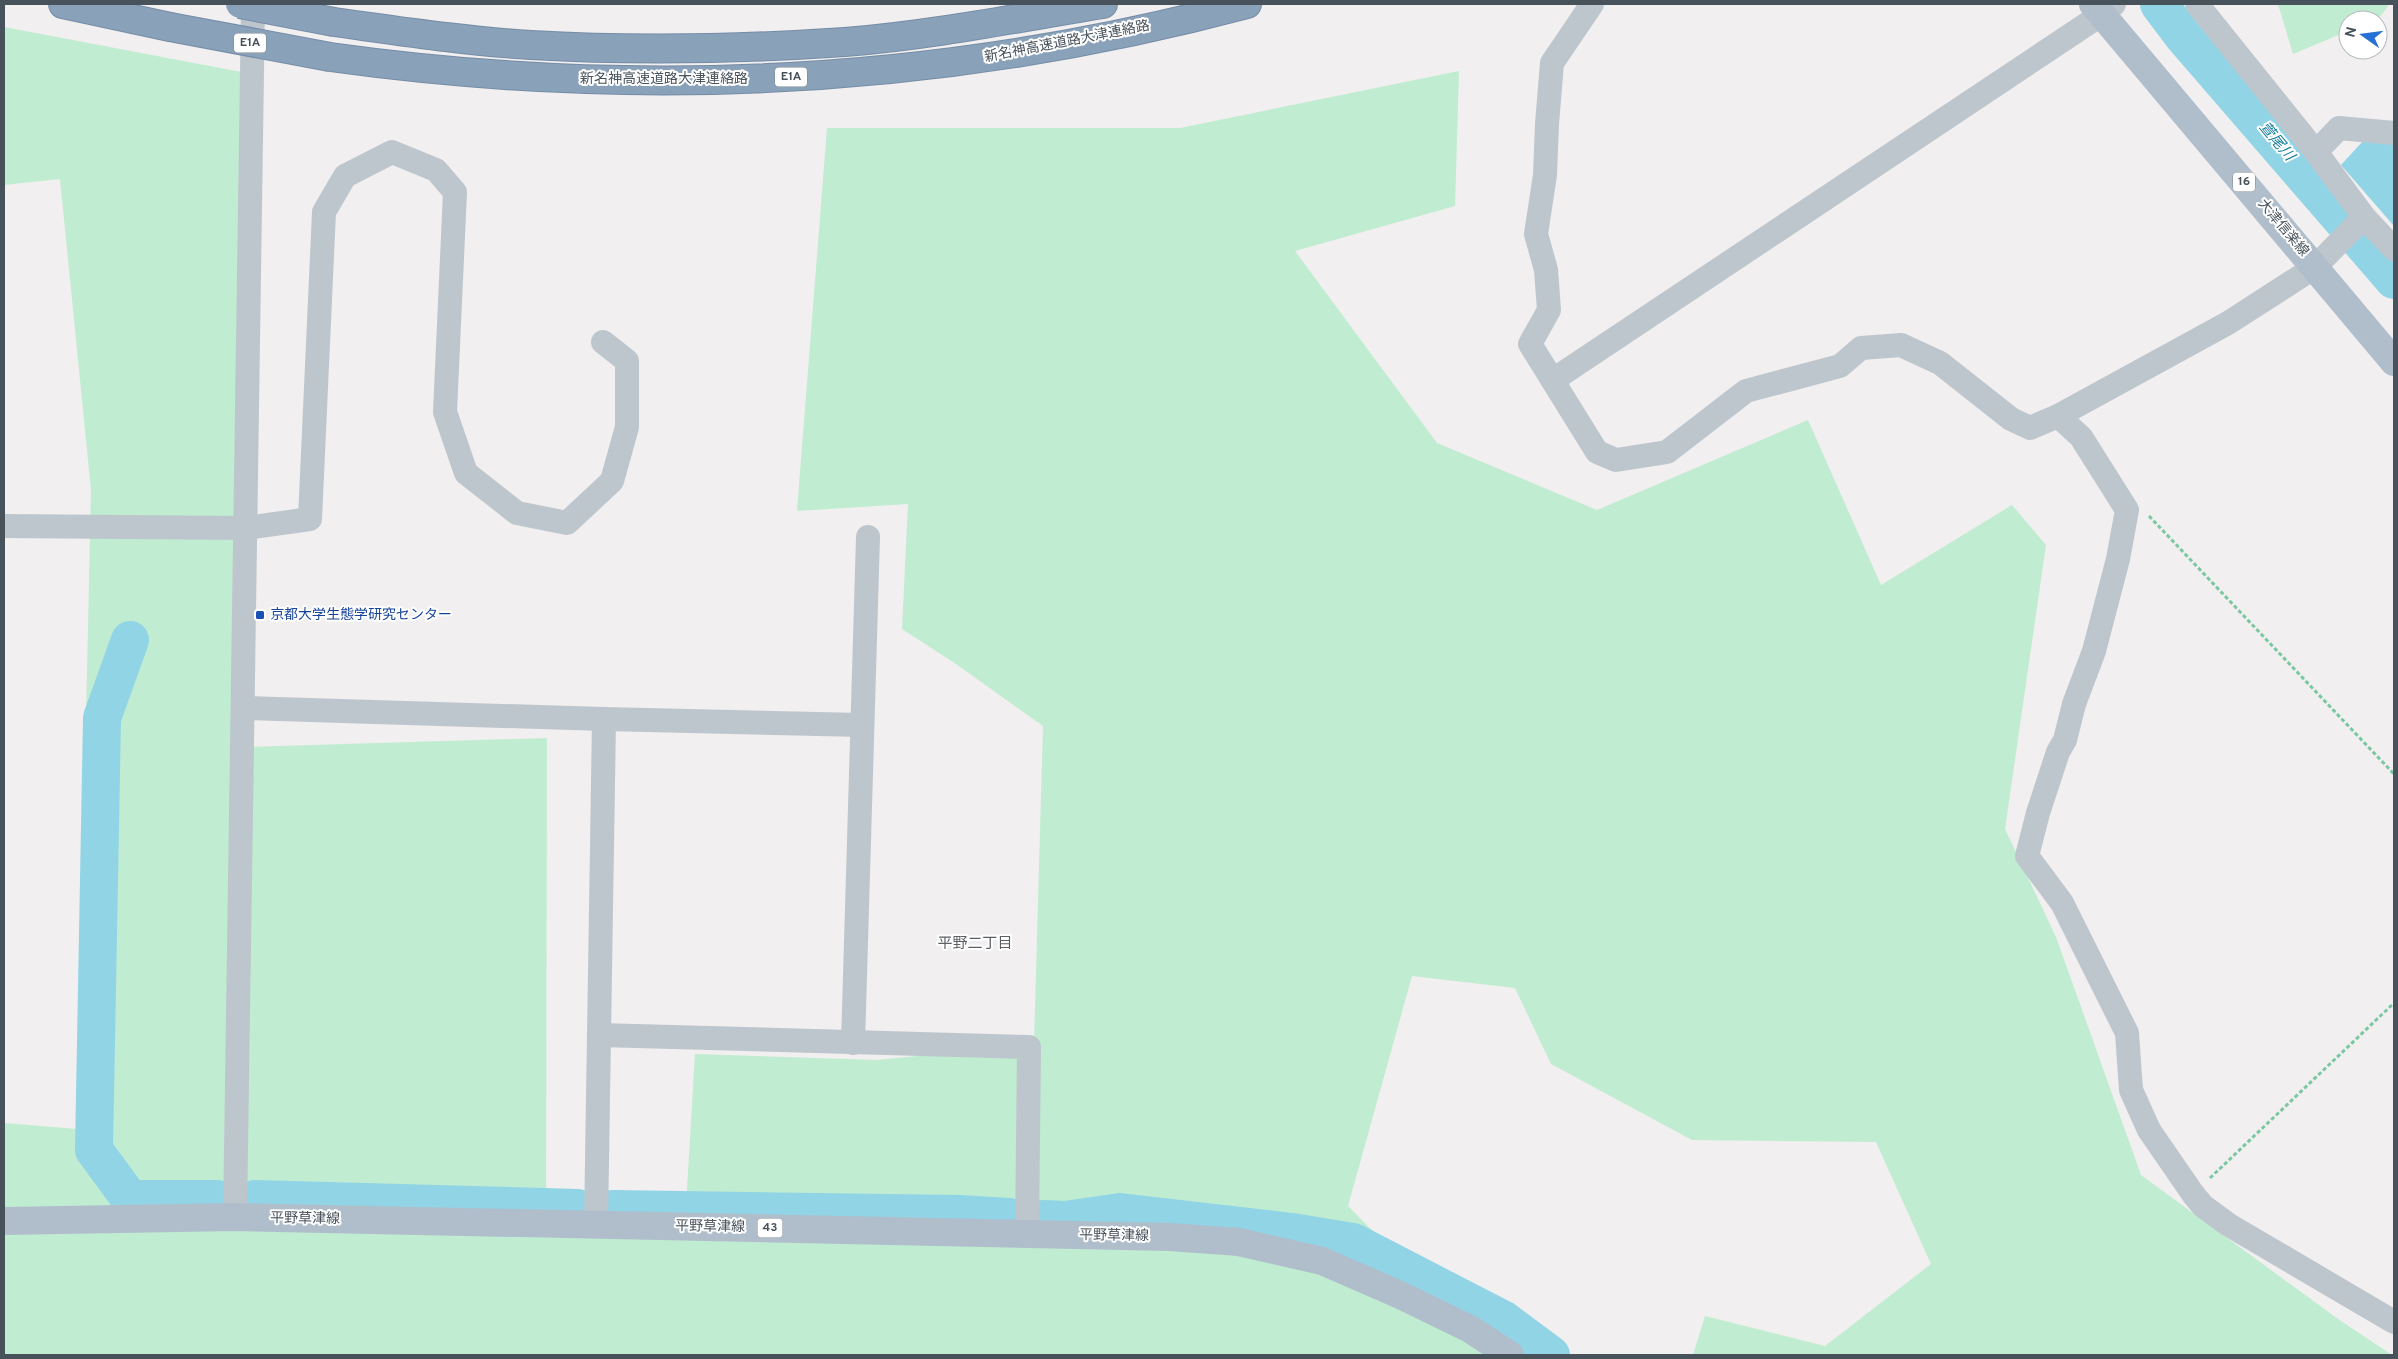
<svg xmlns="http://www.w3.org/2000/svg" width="2398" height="1359" viewBox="0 0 2398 1359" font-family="Overpass,'Noto Sans JP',sans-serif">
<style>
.green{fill:#c0ecd1}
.water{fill:#90d4e6}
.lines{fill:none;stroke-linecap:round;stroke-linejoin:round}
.river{stroke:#90d4e6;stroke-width:38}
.highway-casing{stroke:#758ca6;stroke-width:30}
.path{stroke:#7ac8a2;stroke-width:3;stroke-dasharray:4 2.5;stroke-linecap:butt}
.minor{stroke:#bec6cd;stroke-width:24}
.major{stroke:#b0becc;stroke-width:28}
.highway{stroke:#8aa1ba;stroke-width:28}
.highway-bridge-casing{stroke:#758ca6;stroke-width:30;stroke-linecap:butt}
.highway-bridge{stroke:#8aa1ba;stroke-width:28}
.transit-dot{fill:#1a4fb4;stroke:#fff;stroke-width:2}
.labels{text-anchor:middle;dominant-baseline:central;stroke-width:4;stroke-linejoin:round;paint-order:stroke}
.shield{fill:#fff;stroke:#7f868c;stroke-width:1}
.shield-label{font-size:12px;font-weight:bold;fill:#48525b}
.street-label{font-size:14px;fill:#48525b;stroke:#fff}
.transit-label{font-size:14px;fill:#164399;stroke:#fff;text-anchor:start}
.water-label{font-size:15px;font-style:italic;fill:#167d9a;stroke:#fff}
.neighbourhood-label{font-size:15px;fill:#5c5f63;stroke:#fff}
</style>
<rect width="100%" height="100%" fill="#f1efef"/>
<g class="green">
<path d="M2278,4H2389C2376,26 2372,20 2348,20V31L2293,54Z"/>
<polygon points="4,27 252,74 243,747 547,738 546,1219 685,1223 695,1054 877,1060 1034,1044 1043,726 956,664 902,629 908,504 797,511 827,128 1180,128 1459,71 1455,206 1295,251 1437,443 1597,510 1808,420 1881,585 2012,505 2046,545 2005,829 2056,937 2141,1175 2338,1319 2392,1355 1693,1355 1705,1316 1825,1346 1931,1264 1876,1142 1692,1140 1551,1064 1515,988 1412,976 1348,1206 1470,1329 1503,1355 4,1355 4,1123 77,1129 91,490 60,179 4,185"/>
</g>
<polygon class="water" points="2364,140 2394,144 2394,226 2341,165"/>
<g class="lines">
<g class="river">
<polyline points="2159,4 2183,36 2394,280"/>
<polyline points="130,640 102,718 94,1150 130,1199 217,1199"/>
<polyline points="255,1199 578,1208"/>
<polyline points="613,1209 959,1214 1009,1217"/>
<polyline points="1044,1219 1065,1220 1120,1212 1292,1232 1353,1242 1504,1320 1551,1355"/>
</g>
<g class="highway-casing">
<g id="highway">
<polyline points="63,4 170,27"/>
<path d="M334,22C400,31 465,41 531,45C635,51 741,49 845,42C932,35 1017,18 1103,4"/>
<path d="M330,57C640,100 944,85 1247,4"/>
</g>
</g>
<g class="path">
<polyline points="2149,516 2394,774"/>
<polyline points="2210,1178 2394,1003"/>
</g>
<g class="minor">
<polyline points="1592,4 1552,63 1547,124 1545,175 1536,234 1546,270 1549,310 1530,344 1597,452 1616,460 1667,452 1746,391 1840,366 1861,348 1901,345 1940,363 2011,419 2030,428 2058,416 2081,437 2127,510 2118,559 2094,651 2074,704 2065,740 2058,752 2038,813 2027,856 2062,903 2127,1033 2131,1090 2149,1130 2193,1194 2203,1206 2229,1225 2394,1322"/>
<polyline points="2197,4 2316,152 2364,217 2394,249"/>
<polyline points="2316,152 2339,128 2394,133"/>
<polyline points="1553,380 2102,14 2114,4"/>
<polyline points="2058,416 2228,323 2315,267 2364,217"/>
<polyline points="4,526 246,528 310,519 324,212 345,176 392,152 436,170 455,192 445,412 466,473 517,513 567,523 612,481 627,427 627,361 603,342"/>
<polyline points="243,708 604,719 862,725"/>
<polyline points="599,1035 1029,1047 1027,1234"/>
<polyline points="853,1043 868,537"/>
<polyline points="235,1217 253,4"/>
<polyline points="596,1225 604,719"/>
</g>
<g class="major">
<polyline points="2093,4 2394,362"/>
<polyline points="4,1221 235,1217 1170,1237 1239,1242 1322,1261 1400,1295 1470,1329 1510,1355"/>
</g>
<use href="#highway" class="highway"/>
<g class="highway-bridge-casing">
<g id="highway-bridge">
<polyline points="240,4 334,22"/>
<polyline points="170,27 330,57"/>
</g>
</g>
<use href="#highway-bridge" class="highway-bridge"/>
</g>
<rect class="transit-dot" x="255" y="610" width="10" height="10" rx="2.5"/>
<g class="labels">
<g class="shield">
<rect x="234" y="33.5" width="32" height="19" rx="4"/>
<rect x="775" y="67.5" width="32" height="19" rx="4"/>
<rect x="2233" y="172.5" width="22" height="19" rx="4"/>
<rect x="757.5" y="1218.5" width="25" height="19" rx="4"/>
</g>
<g class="shield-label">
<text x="250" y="43">E1A</text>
<text x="791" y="77">E1A</text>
<text x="2244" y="182">16</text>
<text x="770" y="1228">43</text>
</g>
<g class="street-label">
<text transform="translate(1067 42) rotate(-11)">新名神高速道路大津連絡路</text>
<text x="664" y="79">新名神高速道路大津連絡路</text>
<text transform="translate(2283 228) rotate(50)">大津信楽線</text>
<text transform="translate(305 1219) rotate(1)">平野草津線</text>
<text transform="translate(710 1227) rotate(1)">平野草津線</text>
<text transform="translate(1114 1236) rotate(1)">平野草津線</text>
</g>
<g class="transit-label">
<text x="270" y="615">京都大学生態学研究センター</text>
</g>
<g class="water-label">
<text transform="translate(2276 142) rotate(50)">萱尾川</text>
</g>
<g class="neighbourhood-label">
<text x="975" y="944">平野二丁目</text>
</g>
</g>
<rect width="2398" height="1359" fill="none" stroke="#48525b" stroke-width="10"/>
<g transform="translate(2363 35) rotate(284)"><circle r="24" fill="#ffffff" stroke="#b6babd"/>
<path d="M0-4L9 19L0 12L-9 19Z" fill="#2571d5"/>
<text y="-8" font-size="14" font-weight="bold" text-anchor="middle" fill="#48525b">N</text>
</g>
</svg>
